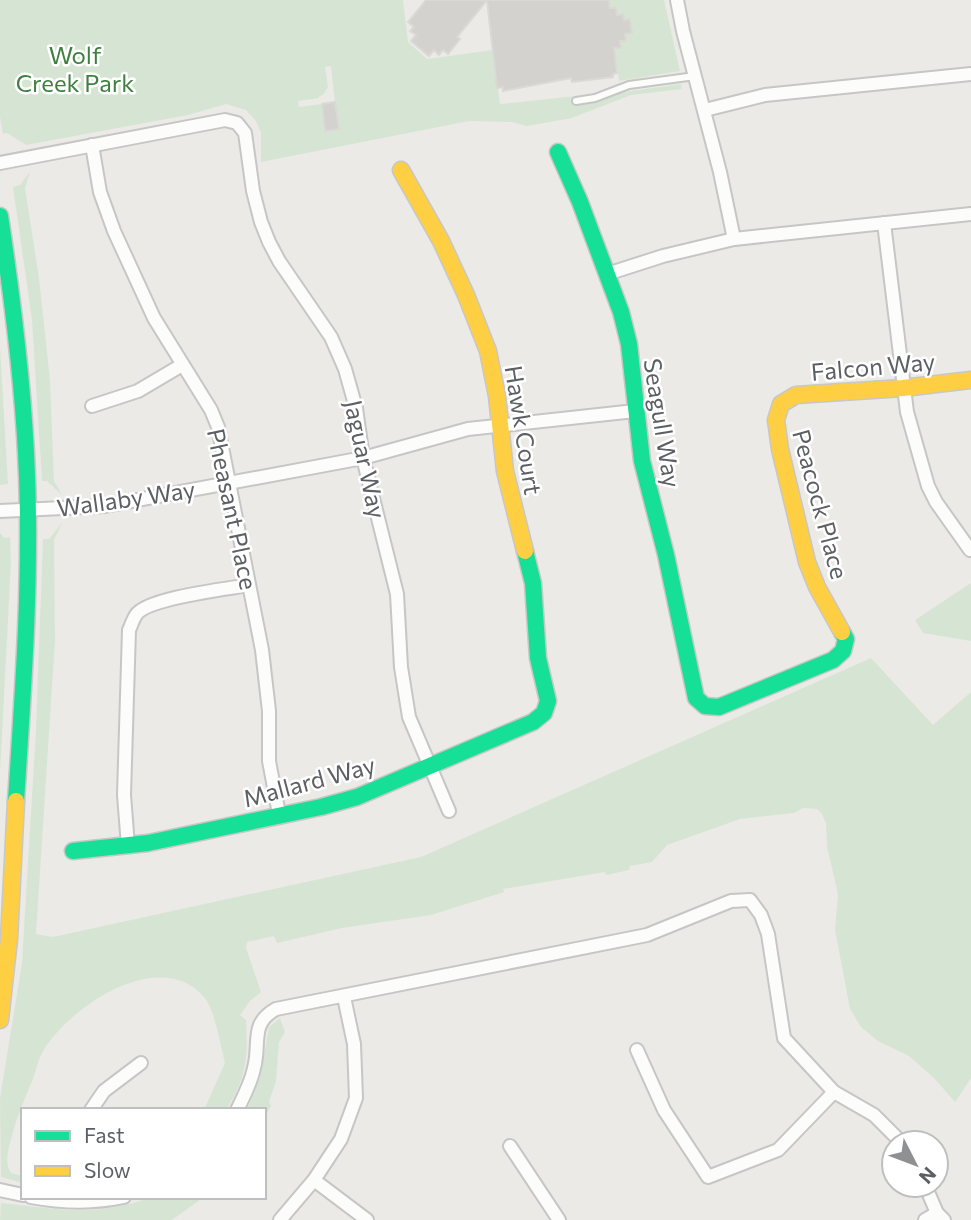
<svg xmlns="http://www.w3.org/2000/svg" width="971" height="1220" viewBox="0 0 971 1220" font-family="Commissioner,sans-serif">
<style>
.green{fill:#d6e5d3;fill-rule:evenodd}
.building{fill:#d3d2cf;stroke:#dad9d6;stroke-width:2}
.lines{fill:none;stroke-linecap:round;stroke-linejoin:round}
.lane-casing{stroke:#c7c6c6;stroke-width:10}
.street-casing{stroke:#c7c6c6;stroke-width:16}
.fast-casing{stroke:#c7c7c8;stroke-width:19}
.slow-casing{stroke:#c7c7c8;stroke-width:19}
.lane{stroke:#fcfcfb;stroke-width:6}
.street{stroke:#fcfcfb;stroke-width:12}
.fast{stroke:#16e098;stroke-width:16}
.slow{stroke:#ffcf43;stroke-width:16}
.labels{text-anchor:middle;dominant-baseline:central;stroke-width:5;stroke-linejoin:round;paint-order:stroke}
.park-label{font-size:24px;fill:#3f7f41;stroke:#fff}
.street-label{font-size:24px;fill:#5c5f63;stroke:#fff}
</style>
<rect width="100%" height="100%" fill="#ebeae6"/>
<g class="green">
<path d="M0,0H403L408,42L427,59L493,50L500,104L576,96L577,106L624,92L681,84L682,89L631,95L572,118L527,126L512,122L469,121L261,162V133L256,121L246,110L226,104L188,115L26,145L7,133L3,134L0,117ZM331,66L336,112L323,114L322,104L299,107L298,101L319,98V96L323,95L328,87L325,67Z"/>
<polygon points="609,0 664,0 680,71 619,81 614,48 620,48 620,41 626,40 625,34 632,33 630,20 624,20 623,14 617,15 616,8 610,8"/>
<polygon points="30,172 25,188 39,278 50,380 54,481 62,495 47,481 42,481 32,320 13,187 20,185"/>
<polygon points="0,347 8,484 0,485"/>
<path d="M62,523L54,540L55,640L36,934L53,937L421,857L871,658L933,725L971,692V1078L955,1102L935,1079L909,1056L878,1041L861,1027L850,1009L835,930L838,894L827,847L826,824L822,814L817,809L803,808L794,813L740,819L667,845L652,862L630,866L629,870L606,875L605,872L503,889L504,892L431,915L342,928L277,943L274,936L247,942L246,948L261,992L250,1001L240,1015L246,1020C248,1056 247,1078 226,1110H204L225,1063C220,1044 215,1010 204,997C160,946 70,1006 43,1051C38,1060 36,1072 32,1081C25,1098 18,1114 13,1132C10,1145 3,1161 11,1173L23,1176V1183L1,1177L0,1098L22,963L36,730L43,539H49Z"/>
<polygon points="0,533 4,538 10,537 11,562 0,773"/>
<polygon points="971,583 971,641 923,633 915,620"/>
<polygon points="280,1018 285,1032 279,1042 276,1081 269,1102 271,1106 264,1119 264,1110 247,1110 260,1077 269,1027"/>
<path d="M152,1197H204L172,1220H0L1,1203C59,1209 95,1218 152,1197Z"/>
</g>
<g class="building">
<polygon points="426,0 609,0 610,8 616,8 617,15 623,14 624,20 630,19 632,33 625,34 626,41 620,41 621,48 614,48 617,73 613,74 613,77 572,82 571,78 503,91 503,87 497,88 487,0 457,37 460,39 448,54 443,50 439,55 434,50 429,56 411,41 416,35 410,31 414,27 408,22"/>
<polygon points="335,102 339,129 325,131 322,104"/>
</g>
<g class="lines">
<g class="lane-casing">
<polyline id="lane" points="576,101 595,98 629,85 695,76"/>
</g>
<g class="street-casing">
<g id="street">
<polyline points="677,0 683,31 720,172 734,239"/>
<polyline points="705,110 765,95 971,74"/>
<polyline points="92,145 100,192 114,231 154,318 211,410 218,427 262,650 269,711 269,761 279,814"/>
<polyline points="0,163 225,120 237,123 245,133 253,191 261,222 269,242 279,261 331,337 345,369 356,408 363,458 397,594 401,667 409,717 449,811"/>
<polyline points="884,223 907,412 928,486 936,502 970,550"/>
<polyline points="607,274 663,256 734,239 971,214"/>
<polyline points="92,406 138,391 182,365"/>
<polyline points="0,511 105,506 363,458 468,429 635,411"/>
<path d="M128,846L124,795L129,630C131,626 133,619 136,615C146,598 227,589 249,585"/>
<polyline points="637,1050 664,1110 708,1177 778,1150 834,1092"/>
<polyline points="91,1110 104,1091 141,1063"/>
<path d="M237,1110C244,1096 251,1083 254,1068C261,1043 249,1024 276,1009L647,935L731,901L750,900L761,915L768,934L784,1038L834,1092L874,1115L902,1143"/>
<polyline points="510,1146 559,1220"/>
<polyline points="314,1180 367,1220"/>
<polyline points="925,1185 937,1213 944,1220"/>
<polyline points="0,1190 23,1195"/>
<path d="M31,1197C63,1203 92,1204 124,1197"/>
<polyline points="280,1220 314,1180 341,1139 356,1098 354,1044 344,997"/>
<polyline points="925,1220 937,1213"/>
</g>
</g>
<g class="fast-casing">
<g id="fast">
<polyline points="558,152 580,202 621,312 629,344 642,461 666,555 696,698 705,706 719,707 833,660 843,651 846,639 842,632"/>
<path d="M0,216C13,302 24,389 27,476C31,584 23,692 16,801"/>
<polyline points="73,851 148,843 321,807 357,797 533,722 544,713 548,701 538,658 533,583 525,551"/>
</g>
</g>
<g class="slow-casing">
<g id="slow">
<polyline points="401,170 441,241 466,295 488,351 497,396 505,471 525,551"/>
<polyline points="842,632 817,587 807,562 780,449 776,420 781,404 796,395 903,388 971,380"/>
<polyline points="0,1020 9,939 16,801"/>
</g>
</g>
<use href="#lane" class="lane"/>
<use href="#street" class="street"/>
<use href="#fast" class="fast"/>
<use href="#slow" class="slow"/>
</g>
<g class="labels">
<g class="park-label">
<text x="75" y="54">Wolf<tspan x="75" dy="28">Creek Park</tspan></text>
</g>
<g class="street-label">
<text transform="translate(873 366) rotate(-5)">Falcon Way</text>
<text transform="translate(663 423) rotate(81)">Seagull Way</text>
<text transform="translate(524 430) rotate(81)">Hawk Court</text>
<text transform="translate(366 459) rotate(78)">Jaguar Way</text>
<text transform="translate(126 498) rotate(-8)">Wallaby Way</text>
<text transform="translate(821 504) rotate(75)">Peacock Place</text>
<text transform="translate(233 509) rotate(78)">Pheasant Place</text>
<text transform="translate(309 781) rotate(-15)">Mallard Way</text>
</g>
</g>
<rect x="21" y="1108" width="245" height="91" fill="#ffffff" stroke="#bebfc1" stroke-width="2"/>
<rect x="35" y="1131" width="35" height="10" fill="#16e098" stroke="#bebfc1" stroke-width="2"/>
<text x="84" y="1143" font-size="21" fill="#5c5f63">Fast</text>
<rect x="35" y="1166" width="35" height="10" fill="#ffcf43" stroke="#bebfc1" stroke-width="2"/>
<text x="84" y="1178" font-size="21" fill="#5c5f63">Slow</text>
<g transform="translate(915 1164) rotate(132)"><circle r="33" fill="#ffffff" stroke="#bebfc1" stroke-width="2"/>
<path d="M0-5L12 26L0 18L-12 26Z" fill="#8e9091"/>
<text y="-10" font-size="19" font-weight="bold" text-anchor="middle" fill="#5c5f63">N</text>
</g>
</svg>
